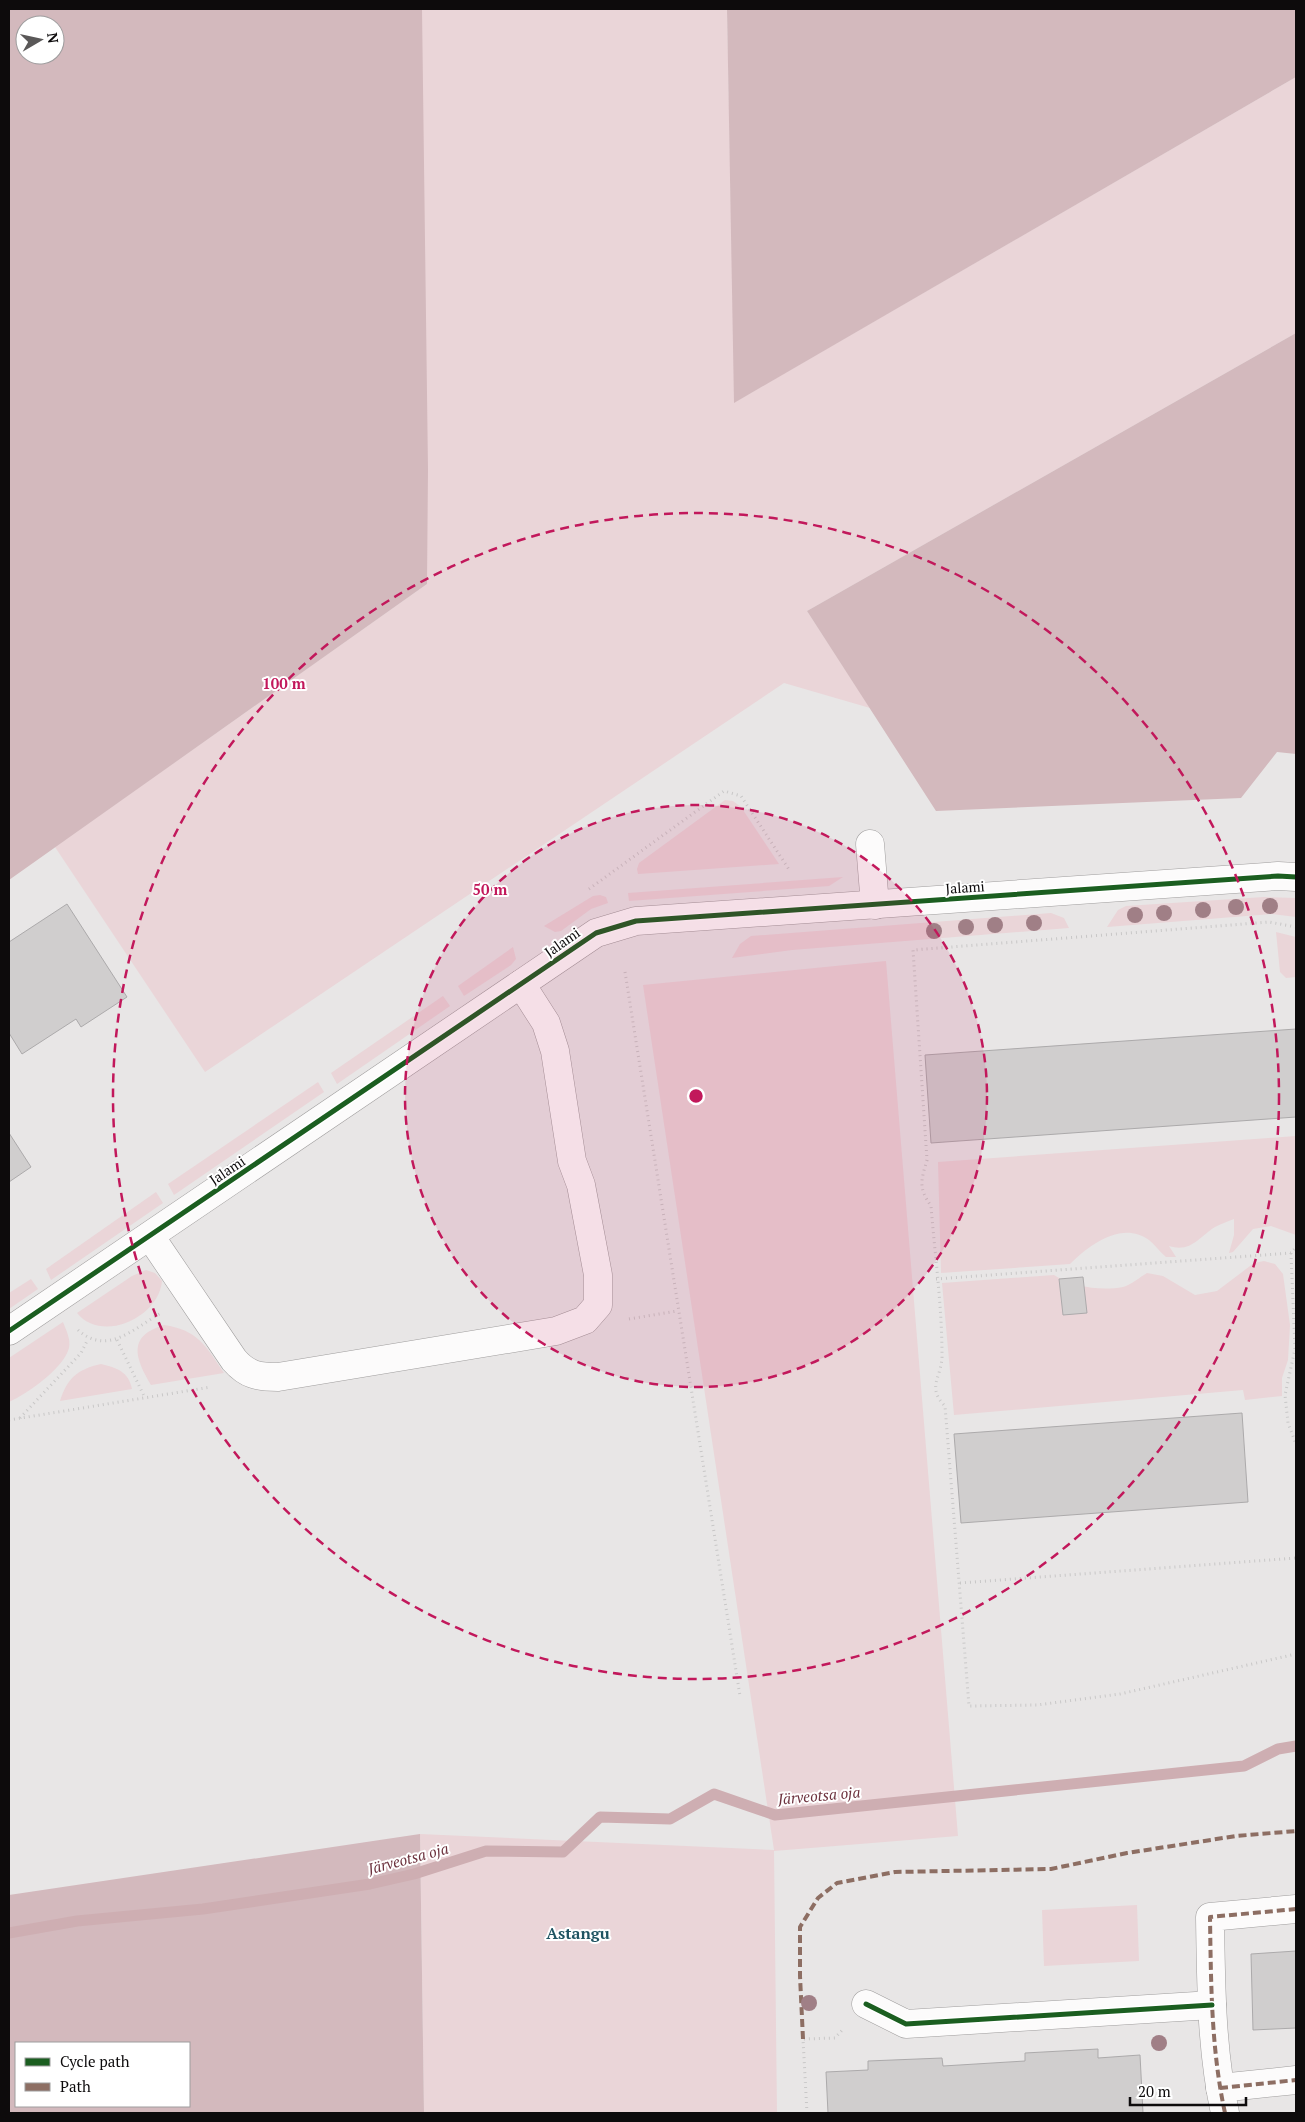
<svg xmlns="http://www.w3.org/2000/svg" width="1305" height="2122" viewBox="0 0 1305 2122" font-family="'PT Serif',serif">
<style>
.green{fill:#ead5d8}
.forest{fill:#d3b9bd;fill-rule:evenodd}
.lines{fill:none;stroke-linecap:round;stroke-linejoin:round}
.stream{stroke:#ceaeb2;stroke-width:11}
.building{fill:#d0cece;stroke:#acaaab}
.minor-casing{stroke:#9f9d9d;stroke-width:29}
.path{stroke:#c8c7c7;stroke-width:3;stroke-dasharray:1 4;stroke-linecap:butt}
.minor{stroke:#fcfbfb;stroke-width:28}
.quiet{stroke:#8d6e63;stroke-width:4;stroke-dasharray:8 4;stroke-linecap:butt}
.cycleway-casing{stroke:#fff;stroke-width:8}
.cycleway{stroke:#1b5e20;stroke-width:5}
.tree{fill:#a07f86}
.ring{fill:none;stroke:#c2185b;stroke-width:2.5;stroke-dasharray:9 6}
.labels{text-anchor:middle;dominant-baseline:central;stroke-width:4;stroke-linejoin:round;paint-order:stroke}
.street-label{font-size:14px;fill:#0d0b0c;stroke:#fff}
.water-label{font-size:15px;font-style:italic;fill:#6c313d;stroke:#fff}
.quarter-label{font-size:16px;font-weight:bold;fill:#1f5462;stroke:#fff}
.centre{fill:#c2185b;stroke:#fff;stroke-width:2.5}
.ring-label{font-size:15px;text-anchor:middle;font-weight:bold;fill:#c2185b;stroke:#fff;stroke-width:4;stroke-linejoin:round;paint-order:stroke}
</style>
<rect width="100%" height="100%" fill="#e8e6e6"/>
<g class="green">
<polygon points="421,9 727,9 735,402 1296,77 1296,333 807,611 870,708 784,683 205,1072 55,847 427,584"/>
<polygon points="725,800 733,801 741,807 779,864 638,874 637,869 639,863"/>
<polygon points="843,877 829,886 629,901 628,893"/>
<polygon points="600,895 606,897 608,903 591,909 561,931 555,932 544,926 593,896"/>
<polygon points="1264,897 1296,898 1296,917 1272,914 1107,927 1118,910 1126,906"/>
<polygon points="1051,913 1064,918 1069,928 792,950 732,958 740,944 751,936"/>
<polygon points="1276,932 1296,937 1296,977 1286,978 1280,972"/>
<polygon points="513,947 516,959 511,965 464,996 458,986"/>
<polygon points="886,961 958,1836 774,1851 777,2113 424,2113 420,1834 774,1850 643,985"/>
<polygon points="443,996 450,1006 337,1084 331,1073"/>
<polygon points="318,1082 324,1092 174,1195 168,1184"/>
<path d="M1296,1136V1235L1271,1226L1253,1229L1233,1252L1229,1253L1234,1235V1219C1228,1221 1221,1224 1215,1227C1199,1237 1191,1253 1169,1246L1176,1257H1166C1160,1252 1155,1245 1149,1240C1122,1220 1089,1245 1070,1264L941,1273L938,1162Z"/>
<polygon points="156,1192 163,1203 51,1280 46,1269"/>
<path d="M1264,1261L1275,1264L1283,1274L1290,1325L1288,1360L1282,1378V1396L1245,1400L1243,1390L954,1415L942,1283L1054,1275C1073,1287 1100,1291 1123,1287C1131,1285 1140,1277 1147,1273L1163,1276L1195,1295L1217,1291L1254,1263Z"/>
<path d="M146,1270L155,1273L162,1281C159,1317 102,1344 77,1313L132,1276Z"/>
<polygon points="31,1279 38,1289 9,1309 9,1293"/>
<path d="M63,1322C66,1330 71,1339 69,1348C64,1368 27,1394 9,1402V1358Z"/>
<path d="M164,1325C198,1330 206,1346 224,1373L151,1385C135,1358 127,1336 164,1325Z"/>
<path d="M101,1364C117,1368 128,1371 132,1389L60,1401C67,1378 78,1369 101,1364Z"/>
<polygon points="1137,1905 1139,1961 1044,1966 1042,1910"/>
</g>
<g class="forest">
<path d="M9,9H422L428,470L427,584L9,880ZM25,25H55V55H25Z"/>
<polygon points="727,9 1296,9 1296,77 734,403"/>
<polygon points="1296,333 1296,754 1277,752 1241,798 936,811 807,611"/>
<path d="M420,1834L424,2113H9V1895ZM16,2043H189V2106H16Z"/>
</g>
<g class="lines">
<polyline class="stream" points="9,1933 77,1921 203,1909 370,1884 414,1874 486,1851 563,1852 600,1817 670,1819 714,1794 775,1815 1244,1766 1278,1749 1296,1746"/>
</g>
<g class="building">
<polygon points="67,904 127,997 81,1027 76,1019 22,1054 9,1033 9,942"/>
<polygon points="1296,1029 1296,1117 931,1143 925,1055"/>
<polygon points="9,1133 31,1167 9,1182"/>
<polygon points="1083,1277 1087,1313 1063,1315 1059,1279"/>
<polygon points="1242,1413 1248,1502 961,1523 954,1434"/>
<polygon points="1296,1951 1296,2028 1253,2030 1251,1954"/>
<polygon points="1098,2049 1098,2058 1140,2055 1143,2113 828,2113 826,2072 868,2070 868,2061 942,2058 943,2066 1025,2061 1025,2053"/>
</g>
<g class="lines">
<g class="minor-casing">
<g id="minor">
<polyline points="870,844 875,905"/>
<path d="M150,1236L234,1360C247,1375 258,1377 278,1377L556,1331L585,1320L598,1305V1275L581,1185L572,1161L555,1051L546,1023L521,984"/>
<polyline points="9,1331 596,933 636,921 1278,876 1296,877"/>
<polyline points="866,2004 906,2024 1212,2005"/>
<polyline points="1220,2088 1296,2080"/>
<path d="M1225,2113C1211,2049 1211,1982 1210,1917L1296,1909"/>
</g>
</g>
<g class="path">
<polyline points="589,889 724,791 741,796 790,871"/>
<path d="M1296,927L1269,922L913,950L927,1160C921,1181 918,1187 931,1206C935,1256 942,1306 942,1356C942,1377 926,1387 945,1406L969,1706L1037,1705L1120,1694L1296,1654"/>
<polyline points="625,972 740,1696"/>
<polyline points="1291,1253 1295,1349 1285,1395 1288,1423 1296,1444"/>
<polyline points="936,1279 1291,1253 1296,1247"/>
<polyline points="629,1319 677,1311"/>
<path d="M78,1330C107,1356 133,1329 161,1313"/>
<polyline points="117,1340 145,1398"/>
<polyline points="20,1418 81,1353 88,1339"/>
<polyline points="9,1420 211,1387"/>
<polyline points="960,1583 1296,1558"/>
<polyline points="807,2113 803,2039 835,2038 844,2028"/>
</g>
<use href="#minor" class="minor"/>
<g class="quiet">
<polyline points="803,2039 800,1976 800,1927 818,1898 837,1883 895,1872 1051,1869 1127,1853 1236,1836 1296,1831"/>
<polyline points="1220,2088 1296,2080"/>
<path d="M1225,2113C1211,2049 1211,1982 1210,1917L1296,1909"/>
</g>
<g class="cycleway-casing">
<g id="cycleway">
<polyline points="9,1331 596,933 636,921 1278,876 1296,877"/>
<polyline points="866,2004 906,2024 1212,2005"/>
</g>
</g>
<use href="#cycleway" class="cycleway"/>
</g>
<g class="tree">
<circle cx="1270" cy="906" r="8"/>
<circle cx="1236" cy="907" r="8"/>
<circle cx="1203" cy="910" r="8"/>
<circle cx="1164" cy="913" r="8"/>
<circle cx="1135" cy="915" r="8"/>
<circle cx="1034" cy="923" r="8"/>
<circle cx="995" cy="925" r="8"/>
<circle cx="966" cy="927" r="8"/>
<circle cx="934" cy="931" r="8"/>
<circle cx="809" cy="2003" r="8"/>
<circle cx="1159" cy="2043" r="8"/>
</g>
<circle cx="696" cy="1096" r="291" fill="#c2185b" fill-opacity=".12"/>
<g class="ring">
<circle cx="696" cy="1096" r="291"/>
<circle cx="696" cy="1096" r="583"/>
</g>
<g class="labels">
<g class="street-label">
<text transform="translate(965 887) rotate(-4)">Jalami</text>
<text transform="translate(562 942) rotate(-35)">Jalami</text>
<text transform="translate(227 1170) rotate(-34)">Jalami</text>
</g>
<g class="water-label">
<text transform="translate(819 1795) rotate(-5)">Järveotsa oja</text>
<text transform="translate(408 1858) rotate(-15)">Järveotsa oja</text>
</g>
<g class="quarter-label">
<text x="578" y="1933">Astangu</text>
</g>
</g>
<circle cx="696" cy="1096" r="8" class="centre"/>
<g class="ring-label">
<text x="284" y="689">100 m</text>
<text x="490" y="895">50 m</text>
</g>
<rect width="1305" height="2122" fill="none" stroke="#0d0b0c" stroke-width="20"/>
<rect x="15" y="2042" width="175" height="65" fill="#ffffff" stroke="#9e9d9e"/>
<rect x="25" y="2058" width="25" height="8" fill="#1b5e20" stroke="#9e9d9e"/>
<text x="60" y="2067" font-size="15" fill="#0d0b0c">Cycle path</text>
<rect x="25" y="2083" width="25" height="8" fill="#8d6e63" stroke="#9e9d9e"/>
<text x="60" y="2092" font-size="15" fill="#0d0b0c">Path</text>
<g transform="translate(40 40) rotate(81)"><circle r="24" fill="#ffffff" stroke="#9e9d9e"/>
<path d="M0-4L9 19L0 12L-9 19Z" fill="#5a5858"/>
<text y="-8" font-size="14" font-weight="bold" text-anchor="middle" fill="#0d0b0c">N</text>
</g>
<path d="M1130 2097v8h116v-8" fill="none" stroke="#0d0b0c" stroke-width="2.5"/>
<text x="1138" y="2097" font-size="15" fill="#0d0b0c" stroke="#ffffff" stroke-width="4" paint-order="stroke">20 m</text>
</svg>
